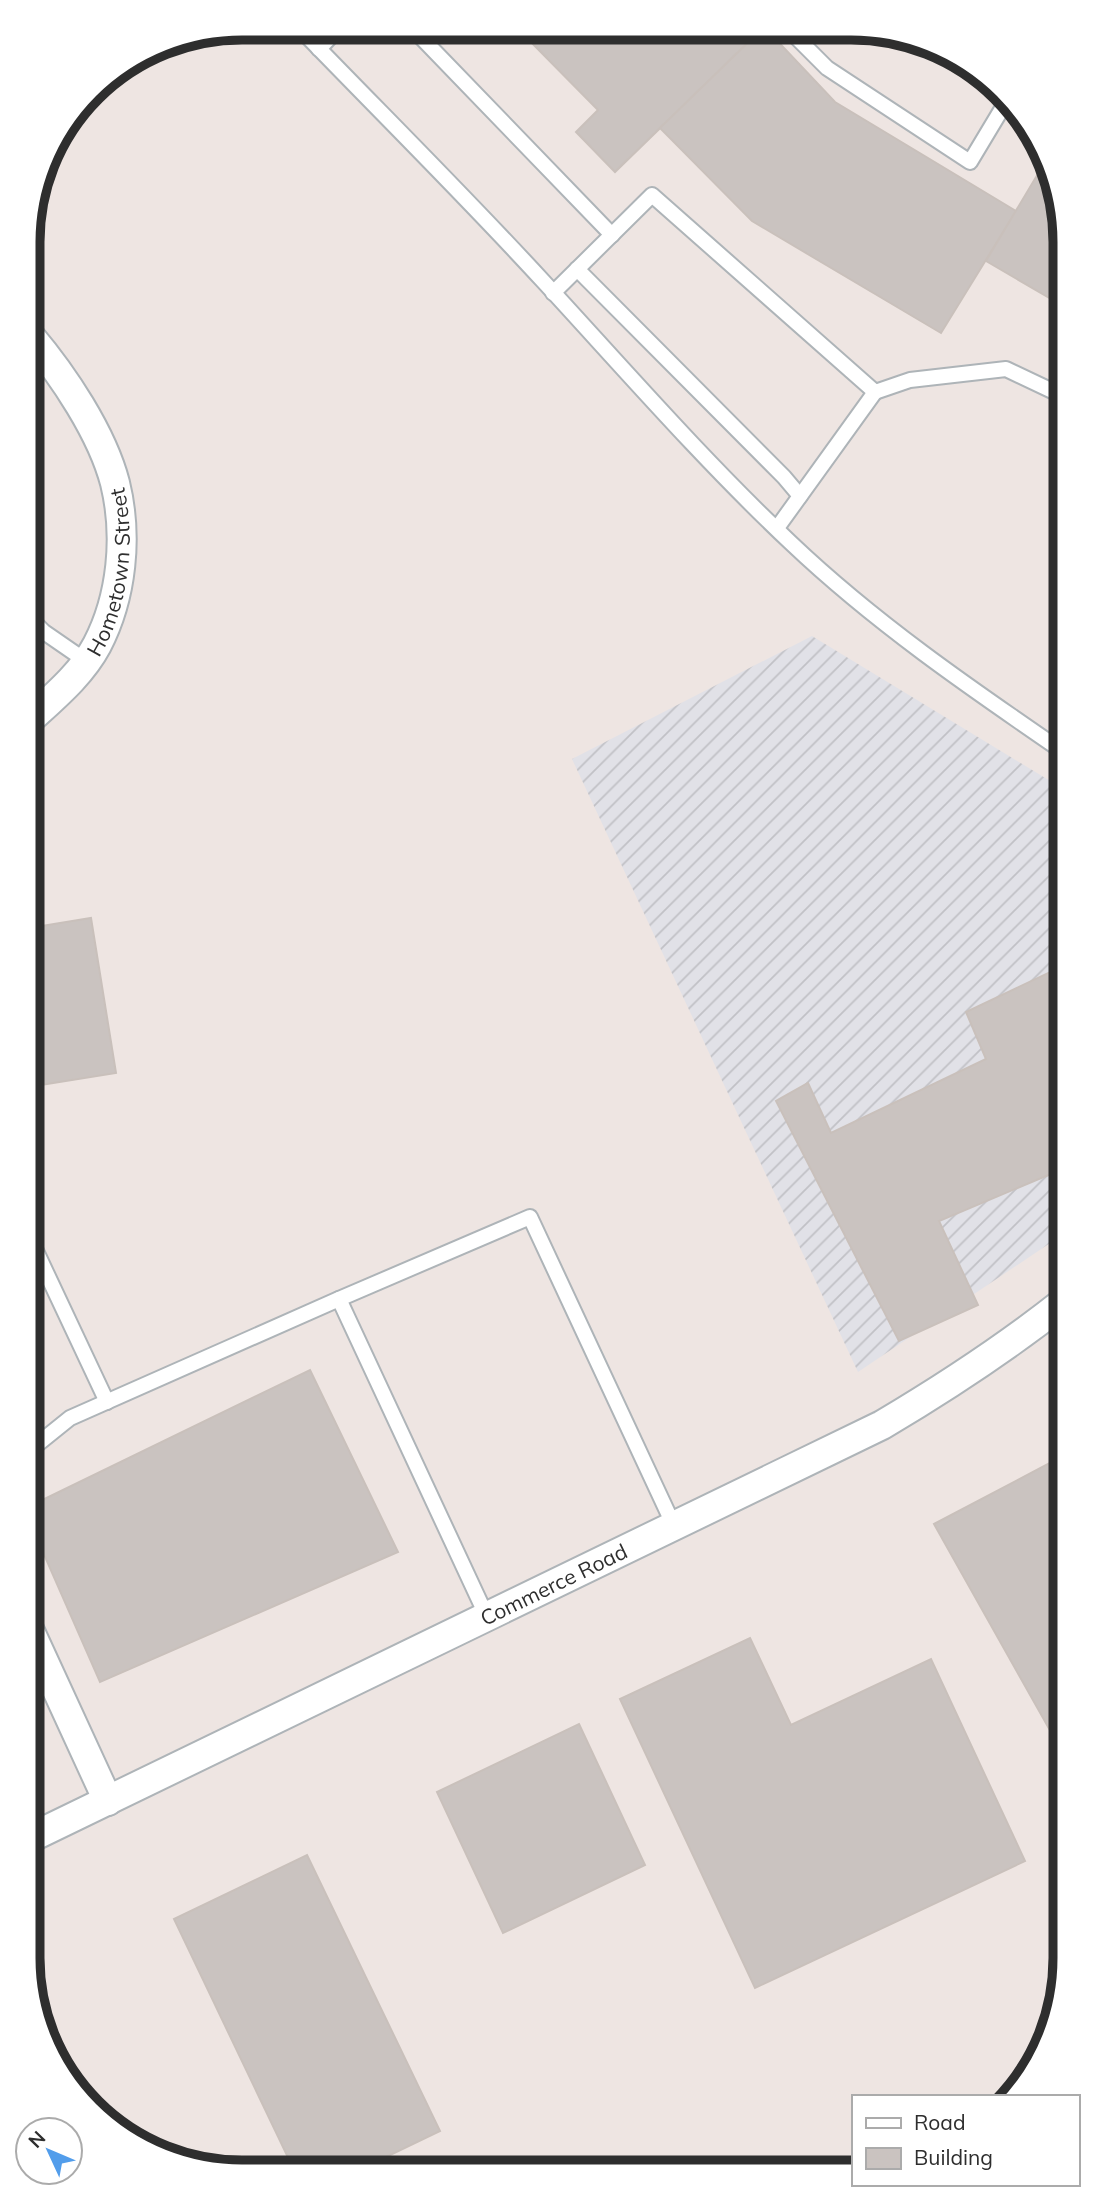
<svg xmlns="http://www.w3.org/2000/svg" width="1093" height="2200" viewBox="0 0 1093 2200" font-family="Mulish,sans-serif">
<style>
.industrial{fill:url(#industrial-furrows)}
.building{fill:#cac3c0;stroke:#c9c0bb;stroke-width:2}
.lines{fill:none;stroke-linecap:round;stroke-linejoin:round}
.lane-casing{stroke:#aeb4b8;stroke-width:18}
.street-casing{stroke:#aeb4b8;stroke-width:32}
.lane{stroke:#fff;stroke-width:14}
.street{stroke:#fff;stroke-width:28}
.labels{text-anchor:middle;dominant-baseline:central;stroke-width:5;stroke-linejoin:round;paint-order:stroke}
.street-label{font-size:21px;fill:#2e2e2e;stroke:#fff}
.rim{fill:none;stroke:#2e2e2e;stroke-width:9}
</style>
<defs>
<pattern id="industrial-furrows" width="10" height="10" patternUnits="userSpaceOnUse" patternTransform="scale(1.75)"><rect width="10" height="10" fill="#e1e1e7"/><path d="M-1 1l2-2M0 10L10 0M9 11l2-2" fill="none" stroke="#c1c1c6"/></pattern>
</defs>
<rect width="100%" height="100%" fill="#eee5e2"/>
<polygon class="industrial" points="812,636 1065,790 1065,1233 858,1372 572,759"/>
<g class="building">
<polygon points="519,30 760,31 615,172 576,132 598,110"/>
<polygon points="760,31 768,31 835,102 1016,211 941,333 752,221 660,128"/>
<polygon points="1045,162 1054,174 1065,243 1065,307 986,261"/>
<polygon points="91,918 116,1073 34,1086 29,1057 29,928"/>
<polygon points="1065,965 1065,1168 939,1221 978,1305 899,1341 776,1101 808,1083 831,1133 986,1059 966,1012"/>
<polygon points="310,1370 398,1552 100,1682 28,1518 28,1507"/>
<polygon points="1065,1455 1065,1757 934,1524"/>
<polygon points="750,1638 791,1725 931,1659 1025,1861 755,1988 620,1699"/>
<polygon points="579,1724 645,1865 503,1933 437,1792"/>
<polygon points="307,1855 440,2131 357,2171 294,2170 174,1919"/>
</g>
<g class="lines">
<g class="lane-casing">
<g id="lane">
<path d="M299,28C380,112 464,195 543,281C624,369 703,460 791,543C874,622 970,688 1065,753"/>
<polyline points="413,29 612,235"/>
<polyline points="790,31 827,68 970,162 1006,102"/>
<polyline points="319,49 338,29"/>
<polyline points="577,269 784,477 800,496"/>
<polyline points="553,293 652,195 875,392 910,380 1006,369 1065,397"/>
<polyline points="777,528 875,392"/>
<polyline points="29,617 44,632 86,661"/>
<polyline points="29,1236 107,1402"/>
<polyline points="29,1451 70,1418 339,1299"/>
<polyline points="487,1617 339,1299 530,1217 674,1526"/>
</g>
</g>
<g class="street-casing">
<g id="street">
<path id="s1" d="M29,720C54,697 81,675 97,645C122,597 128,536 115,483C102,433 63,375 30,336"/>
<polyline points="28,1627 108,1801"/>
<path id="s2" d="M28,1839L882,1425C946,1387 1007,1347 1065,1301"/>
</g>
</g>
<use href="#lane" class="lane"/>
<use href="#street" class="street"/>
</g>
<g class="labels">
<g class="street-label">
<text stroke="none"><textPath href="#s1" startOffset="177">Hometown Street</textPath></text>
<text stroke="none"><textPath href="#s2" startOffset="584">Commerce Road</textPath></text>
</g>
</g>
<path d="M0 0H1093V2200H0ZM242 40H851A202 202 0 0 1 1053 242V1958A202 202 0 0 1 851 2160H242A202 202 0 0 1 40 1958V242A202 202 0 0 1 242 40Z" fill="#fff" fill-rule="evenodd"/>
<path class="rim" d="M242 40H851A202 202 0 0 1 1053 242V1958A202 202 0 0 1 851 2160H242A202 202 0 0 1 40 1958V242A202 202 0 0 1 242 40Z"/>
<rect x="852" y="2095" width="228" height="91" fill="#ffffff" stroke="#ababab" stroke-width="2"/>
<rect x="866" y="2118" width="35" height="10" fill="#ffffff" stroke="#ababab" stroke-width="2"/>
<text x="914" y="2130" font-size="21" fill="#2e2e2e">Road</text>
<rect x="866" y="2148" width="35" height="21" fill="#cac3c0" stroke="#ababab" stroke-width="2"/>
<text x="914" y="2165" font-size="21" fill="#2e2e2e">Building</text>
<g transform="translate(49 2151) rotate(314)"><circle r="33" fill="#ffffff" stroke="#ababab" stroke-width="2"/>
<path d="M0-5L12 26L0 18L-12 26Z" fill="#529deb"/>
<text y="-10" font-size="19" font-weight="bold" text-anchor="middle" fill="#2e2e2e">N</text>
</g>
</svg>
